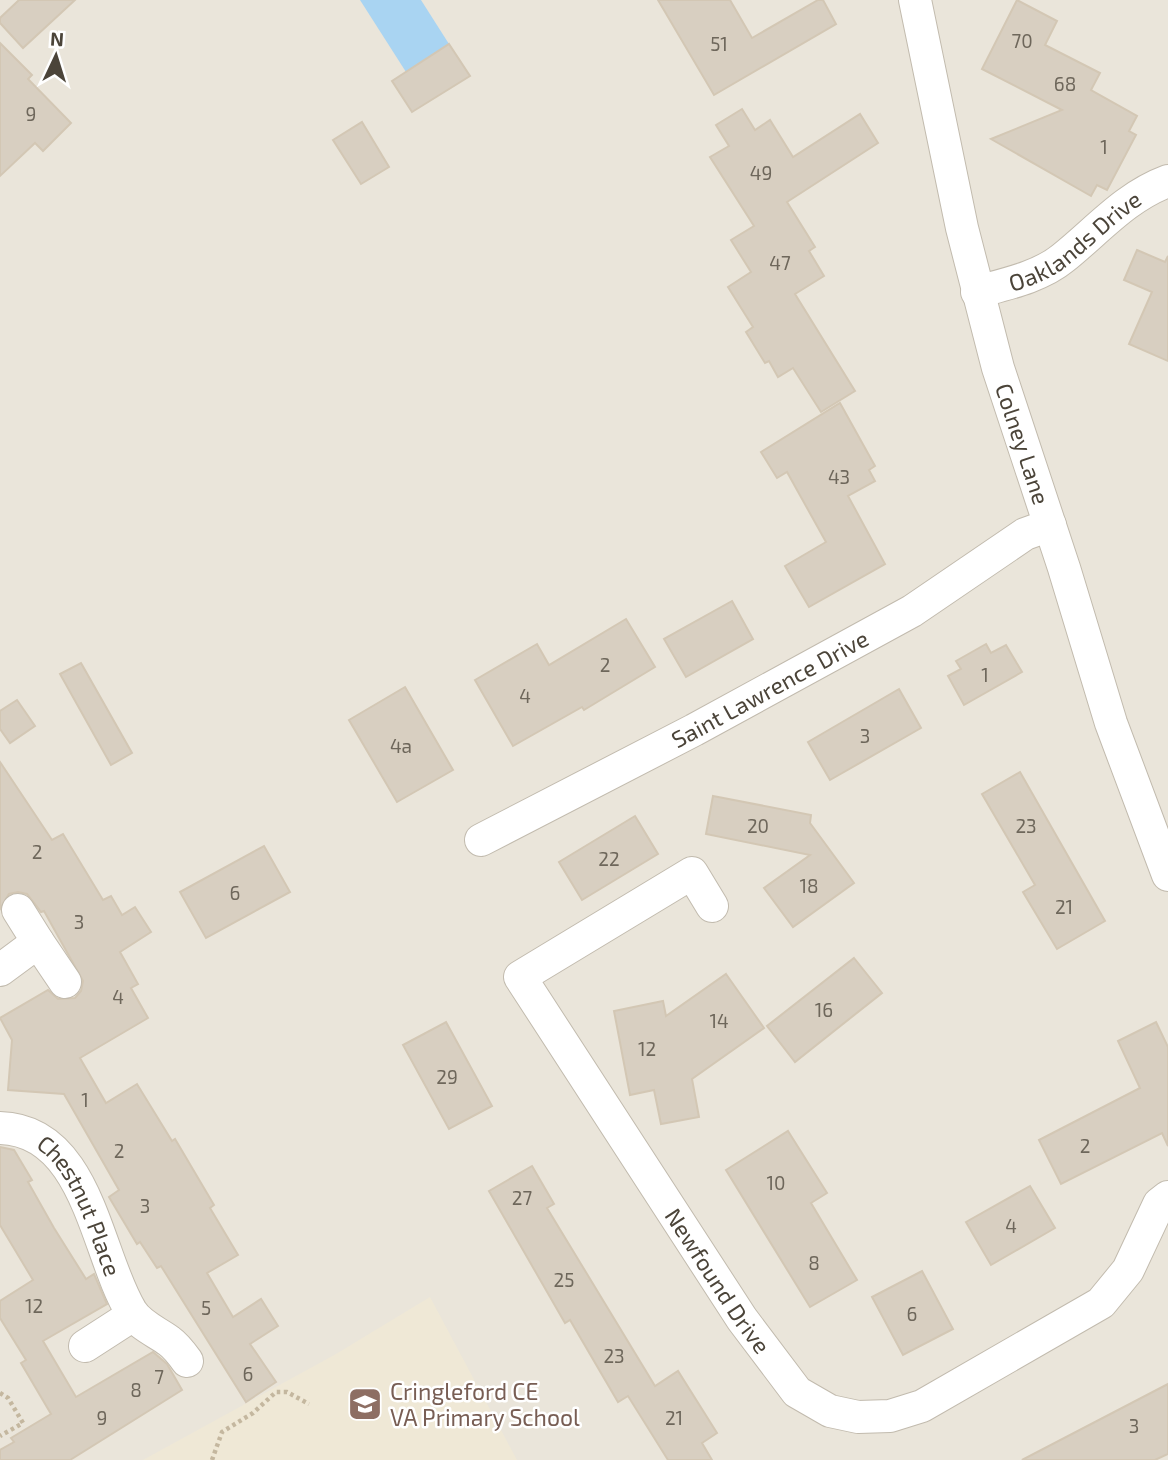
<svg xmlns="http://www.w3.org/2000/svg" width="1168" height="1460" viewBox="0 0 1168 1460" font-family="'Exo 2',sans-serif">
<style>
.residential{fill:#eae5da}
.education{fill:#efe8d6}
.water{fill:#a9d4f2}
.building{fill:#d8cfc1;stroke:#d3c7b4;stroke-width:2}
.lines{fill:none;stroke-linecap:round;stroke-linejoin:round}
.minor-casing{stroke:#c2bbae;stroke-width:34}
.path{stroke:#c4b79f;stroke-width:4.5;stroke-dasharray:3.5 3.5;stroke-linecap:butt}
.minor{stroke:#fff;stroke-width:32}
.labels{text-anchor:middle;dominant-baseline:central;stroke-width:5;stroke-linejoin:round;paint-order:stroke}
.number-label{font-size:19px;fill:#6e675b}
.street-label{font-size:23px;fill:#4b4439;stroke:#fff}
.education-label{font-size:23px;fill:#785e54;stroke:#fff;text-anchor:start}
</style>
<rect width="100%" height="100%" fill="#f6f3ec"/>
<rect class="residential" x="0" y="0" width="1168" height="1460"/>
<polygon class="education" points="430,1297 517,1460 143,1460 336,1354"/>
<polygon class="water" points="360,0 421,0 449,44 406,72"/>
<g class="building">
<polygon points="19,0 75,0 23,48 0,23 0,18"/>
<polygon points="658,0 730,0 752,38 818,0 823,0 836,24 714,95"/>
<polygon points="1017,0 1057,21 1045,45 1100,73 1091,90 1137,116 1129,131 1136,135 1107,190 1097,185 1091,196 991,139 1062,110 982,69"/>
<polygon points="0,43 32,75 28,79 71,123 43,151 35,143 0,176"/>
<polygon points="449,44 470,76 412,112 392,81"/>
<polygon points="742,109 755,130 770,120 793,157 860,114 878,143 787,202 815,247 809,251 824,276 795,294 855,391 821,412 793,368 778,377 769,361 765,363 746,332 753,327 728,287 751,272 731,240 754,226 710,157 729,146 716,125"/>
<polygon points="362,122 389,167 361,184 333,140"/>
<polygon points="1137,250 1165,262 1168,256 1168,361 1129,344 1152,292 1124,280"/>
<polygon points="840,403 875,466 869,470 875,481 848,496 885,564 809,607 785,566 826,542 787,472 777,478 761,452"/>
<polygon points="732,601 753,639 686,677 664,639"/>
<polygon points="626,619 655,667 584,710 582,707 513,746 475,680 537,644 549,665"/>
<polygon points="986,644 991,653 1006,645 1022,672 964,705 948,676 961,669 956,661"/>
<polygon points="81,663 132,753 111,765 60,674"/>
<polygon points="405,687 453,770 397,802 349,720"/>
<polygon points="899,689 921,728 830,780 808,742"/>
<polygon points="17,700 35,726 10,743 0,729 0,711"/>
<polygon points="0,762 52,840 63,834 103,900 111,896 122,915 135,907 151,932 120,952 138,984 131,988 148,1018 80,1058 106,1103 137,1084 172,1141 175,1139 214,1205 210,1208 238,1255 207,1273 233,1317 261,1299 278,1326 250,1344 276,1382 246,1402 161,1266 157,1268 140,1242 137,1244 109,1197 119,1190 64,1094 8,1090 12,1040 0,1018 48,990 58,999 75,998 81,991 83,981 44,911 41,912 27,894 18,892 9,894 0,909"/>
<polygon points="1020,772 1105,921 1057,949 1023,892 1035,885 982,794"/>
<polygon points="713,796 811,815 810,823 854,883 793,927 764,888 810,855 706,834"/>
<polygon points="635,816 658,854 582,900 559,862"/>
<polygon points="264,846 290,892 206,938 180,892"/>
<polygon points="854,958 882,993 795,1062 767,1026"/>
<polygon points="726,974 764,1028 692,1079 699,1117 661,1124 654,1090 630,1095 614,1011 663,1001 666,1016"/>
<polygon points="446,1022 492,1106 449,1129 403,1045"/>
<polygon points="1156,1022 1168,1047 1168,1146 1162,1133 1061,1184 1039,1140 1140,1088 1118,1041"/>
<polygon points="788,1131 827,1193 811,1203 857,1280 810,1307 726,1170"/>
<polygon points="0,1147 14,1150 32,1180 28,1182 54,1228 86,1279 94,1274 107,1304 43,1341 76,1397 153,1352 167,1364 182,1390 70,1460 0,1460 0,1450 14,1442 11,1438 51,1414 21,1363 26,1360 0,1318 0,1301 33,1280 0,1225"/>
<polygon points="532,1166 554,1204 547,1208 655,1386 678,1371 717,1433 702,1443 712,1460 668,1460 628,1396 618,1402 570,1320 565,1323 489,1191"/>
<polygon points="1030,1186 1055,1228 991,1265 966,1222"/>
<polygon points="922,1271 953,1329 903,1355 872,1297"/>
<polygon points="1168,1384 1168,1454 1155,1460 1022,1460"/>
</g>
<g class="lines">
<g class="minor-casing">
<g id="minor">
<path id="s1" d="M915,0L962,228L998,368L1064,568L1111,723L1168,875"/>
<path id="s2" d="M977,292C1006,284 1040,277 1063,258C1098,230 1125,197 1168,181"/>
<path id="s3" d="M481,840L694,730L912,611L1025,534L1050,525"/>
<path id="s4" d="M712,906L692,873L520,977L742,1319L797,1392L830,1411L858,1417L890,1416L922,1406L1101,1303L1128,1270L1159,1204L1168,1197"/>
<polyline points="38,942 65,982"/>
<polyline points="0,970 38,942 18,910"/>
<path id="s5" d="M0,1128C88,1130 96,1254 131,1311C139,1325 157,1332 169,1341C176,1346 182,1354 187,1361"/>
<polyline points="85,1346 133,1315"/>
</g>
</g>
<g class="path">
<polyline points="0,1393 8,1398 23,1423 0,1436"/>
<polyline points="212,1460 222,1432 253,1413 276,1392 287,1392 309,1404"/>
</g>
<use href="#minor" class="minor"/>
</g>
<defs>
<g id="school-square" transform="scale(1.75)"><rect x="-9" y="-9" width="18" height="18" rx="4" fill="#8d6e63" stroke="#fff"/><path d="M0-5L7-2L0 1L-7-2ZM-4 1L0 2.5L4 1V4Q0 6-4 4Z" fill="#fff"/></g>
</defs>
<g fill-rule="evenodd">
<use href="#school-square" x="365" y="1404"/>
</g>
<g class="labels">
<g class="number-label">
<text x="1022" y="40">70</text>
<text x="719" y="43">51</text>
<text x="1065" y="83">68</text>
<text x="31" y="113">9</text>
<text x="1104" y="146">1</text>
<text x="761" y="172">49</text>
<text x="780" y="262">47</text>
<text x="839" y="476">43</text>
<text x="605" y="664">2</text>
<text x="985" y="674">1</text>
<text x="525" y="695">4</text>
<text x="865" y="735">3</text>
<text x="401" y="745">4a</text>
<text x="758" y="825">20</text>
<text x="1026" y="825">23</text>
<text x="37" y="851">2</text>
<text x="609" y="858">22</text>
<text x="809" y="885">18</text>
<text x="235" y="892">6</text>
<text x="1064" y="906">21</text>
<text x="79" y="921">3</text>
<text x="118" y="996">4</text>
<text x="824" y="1009">16</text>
<text x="719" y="1020">14</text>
<text x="647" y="1048">12</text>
<text x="447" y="1076">29</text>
<text x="85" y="1099">1</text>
<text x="1085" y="1145">2</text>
<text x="119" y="1150">2</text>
<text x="776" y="1182">10</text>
<text x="522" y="1197">27</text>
<text x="145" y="1205">3</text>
<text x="1011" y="1225">4</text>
<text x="814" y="1262">8</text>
<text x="564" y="1279">25</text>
<text x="34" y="1305">12</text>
<text x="206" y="1307">5</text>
<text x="912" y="1313">6</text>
<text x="614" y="1355">23</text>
<text x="248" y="1373">6</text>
<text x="159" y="1376">7</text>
<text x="136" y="1389">8</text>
<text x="102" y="1417">9</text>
<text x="674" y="1417">21</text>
<text x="1134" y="1425">3</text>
</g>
<g class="street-label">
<text stroke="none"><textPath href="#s2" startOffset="112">Oaklands Drive</textPath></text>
<text stroke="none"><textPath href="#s1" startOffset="457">Colney Lane</textPath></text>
<text stroke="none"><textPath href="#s3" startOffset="326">Saint Lawrence Drive</textPath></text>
<text stroke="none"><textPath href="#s5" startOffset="121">Chestnut Place</textPath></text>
<text stroke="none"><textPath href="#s4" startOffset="602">Newfound Drive</textPath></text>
</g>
<g class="education-label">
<text x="390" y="1391">Cringleford CE<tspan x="390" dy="26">VA Primary School</tspan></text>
</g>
</g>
<g transform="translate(56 56) rotate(4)" stroke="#ffffff" stroke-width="5" paint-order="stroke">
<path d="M0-5L12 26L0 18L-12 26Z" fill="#4b4439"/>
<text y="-10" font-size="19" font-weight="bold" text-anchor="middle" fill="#4b4439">N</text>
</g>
</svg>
